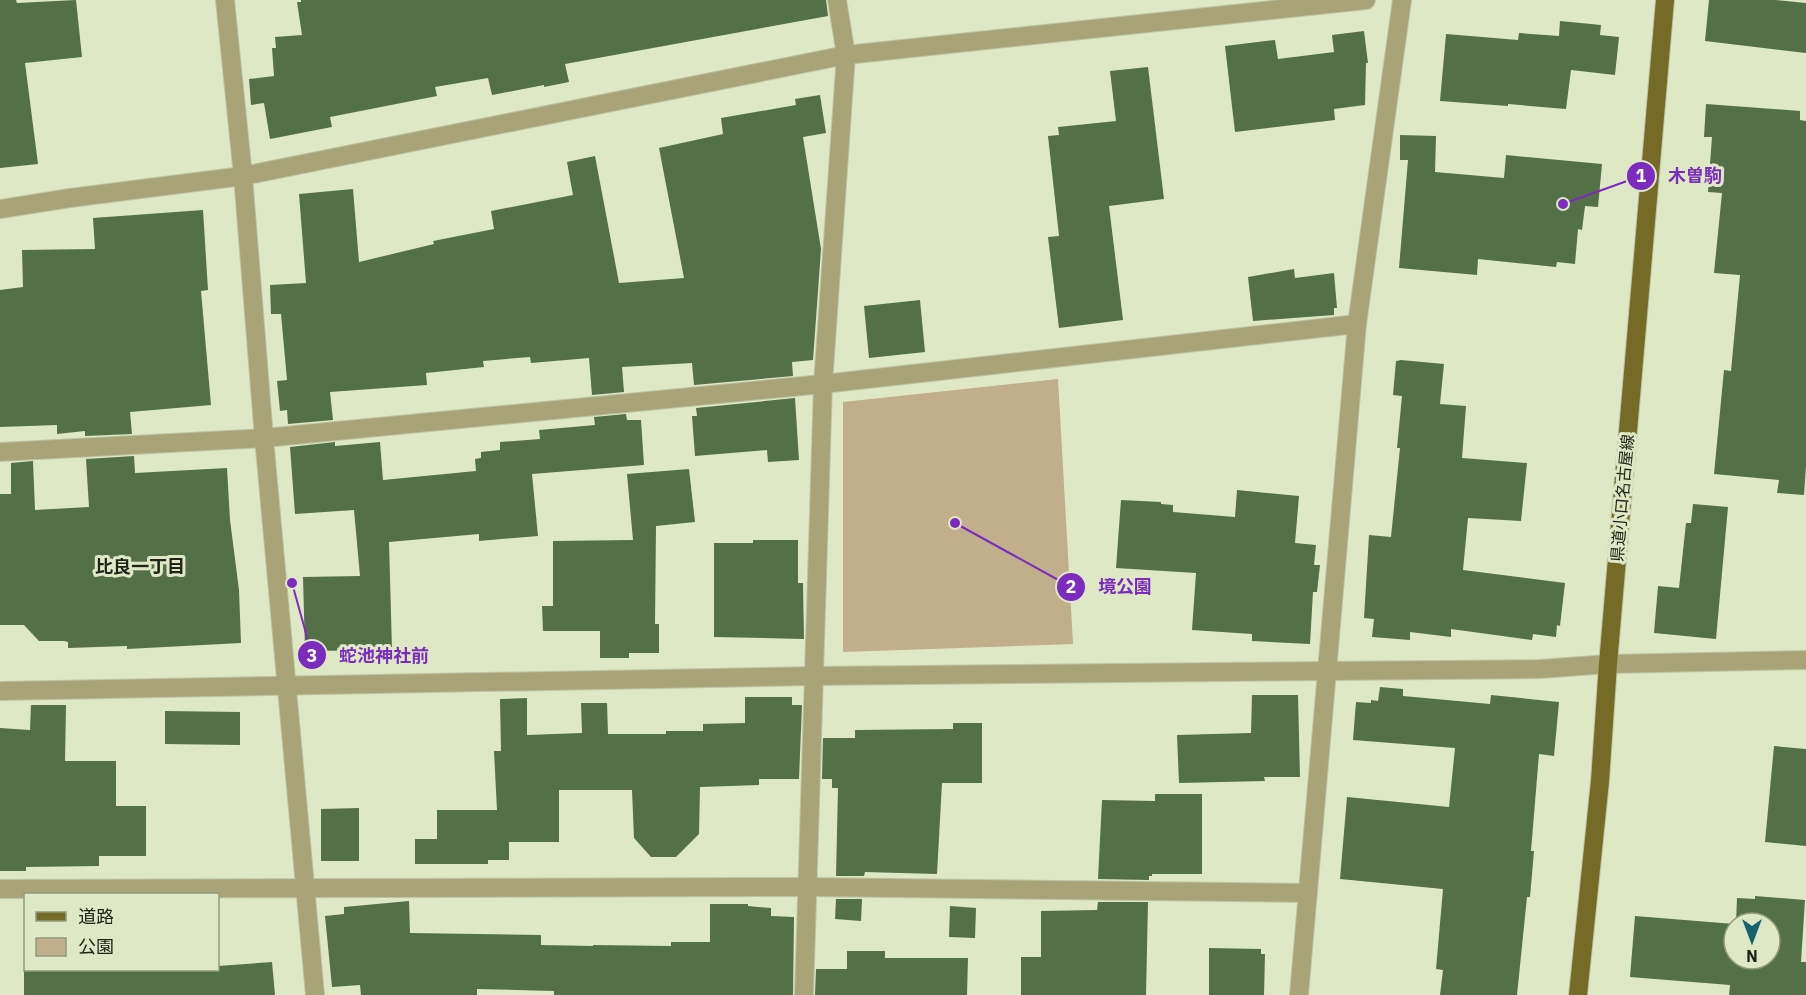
<svg xmlns="http://www.w3.org/2000/svg" width="1806" height="995" viewBox="0 0 1806 995" font-family="'IBM Plex Sans','Noto Sans JP',sans-serif">
<style>
.green{fill:#c1ae8a}
.building{fill:#537047}
.lines{fill:none;stroke-linecap:round;stroke-linejoin:round}
.minor-casing{stroke:#bdc5a5;stroke-width:20}
.major-casing{stroke:#bdc5a5;stroke-width:20}
.minor{stroke:#a9a378;stroke-width:18}
.major{stroke:#756b27;stroke-width:18}
.labels{text-anchor:middle;dominant-baseline:central;stroke-width:6;stroke-linejoin:round;paint-order:stroke}
.street-label{font-size:16px;fill:#202316;stroke:#dfe8c4}
.neighbourhood-label{font-size:18px;font-weight:bold;fill:#202316;stroke:#dfe8c4}
.leader{fill:none;stroke:#7b2cbf;stroke-width:2}
.callout-dot{fill:#7b2cbf;stroke:#dfe8c4;stroke-width:2}
.mark-label{font-size:18px;text-anchor:middle;font-weight:bold;fill:#fff}
.callout-label{font-size:18px;text-anchor:middle;font-weight:bold;fill:#7b2cbf;stroke:#dfe8c4;stroke-width:6;stroke-linejoin:round;paint-order:stroke}
</style>
<rect width="100%" height="100%" fill="#dfe8c4"/>
<polygon class="green" points="1058,379 1073,644 843,652 843,402"/>
<g class="building">
<polygon points="0,0 16,0 17,3 76,0 82,57 25,63 38,164 0,168"/>
<polygon points="301,0 826,0 828,16 565,64 569,82 544,87 544,85 492,95 488,78 435,87 437,96 330,117 332,127 270,139 264,103 251,105 249,79 274,76 272,48 276,48 275,37 302,35 297,2 301,2"/>
<polygon points="1709,0 1775,0 1806,3 1806,53 1705,41"/>
<polygon points="1560,21 1601,25 1600,35 1619,37 1615,75 1571,70 1566,109 1508,104 1508,106 1440,101 1446,34 1518,40 1519,33 1559,36"/>
<polygon points="1364,31 1368,63 1366,63 1365,105 1334,109 1335,120 1235,132 1225,46 1275,40 1278,59 1334,52 1332,35"/>
<polygon points="1148,67 1164,199 1109,206 1123,320 1059,328 1048,237 1059,236 1048,136 1059,135 1058,127 1116,121 1110,71"/>
<polygon points="820,95 826,133 803,137 821,249 813,360 792,362 793,376 694,385 692,363 622,367 624,392 592,395 589,358 531,363 530,357 483,361 484,367 426,373 427,385 330,392 333,420 288,424 287,410 280,411 277,381 287,380 281,314 271,314 270,285 306,283 299,194 353,189 359,262 434,244 433,241 494,229 491,211 573,195 567,162 595,156 619,283 684,278 659,148 723,134 721,118 796,105 795,99"/>
<polygon points="1706,104 1800,111 1800,120 1806,121 1806,466 1804,495 1777,493 1779,480 1714,474 1724,370 1731,371 1740,275 1714,273 1722,193 1708,192 1712,137 1704,137"/>
<polygon points="1400,135 1436,136 1435,172 1504,178 1506,155 1602,164 1598,207 1585,206 1582,230 1578,229 1575,264 1557,262 1556,267 1478,259 1477,275 1399,268 1408,160 1400,160"/>
<polygon points="203,210 208,290 201,291 211,405 130,412 132,434 85,436 85,431 57,434 57,425 0,427 0,290 23,287 22,250 95,249 93,218"/>
<polygon points="1294,269 1295,278 1334,273 1337,308 1334,308 1334,315 1253,321 1248,277"/>
<polygon points="920,300 925,352 869,358 864,306"/>
<polygon points="1401,360 1444,364 1440,404 1466,406 1462,458 1527,463 1521,521 1468,518 1463,570 1565,583 1560,626 1557,625 1556,637 1533,634 1532,640 1451,629 1451,637 1410,632 1410,640 1372,637 1374,619 1364,618 1369,535 1391,537 1400,448 1397,448 1402,396 1393,395 1396,361"/>
<polygon points="795,398 799,460 768,462 767,450 695,456 692,416 697,416 696,408"/>
<polygon points="626,414 627,420 641,420 644,465 532,474 538,536 479,541 479,534 389,542 392,650 305,651 303,577 360,576 354,510 295,514 290,447 335,442 335,446 380,442 383,480 476,471 475,459 481,458 481,452 500,450 500,442 540,439 539,430 595,425 594,417"/>
<polygon points="134,456 135,473 227,468 230,520 239,590 241,643 127,649 127,646 68,648 68,642 64,641 39,641 24,625 0,625 0,494 11,494 11,463 33,461 35,510 89,507 86,459"/>
<polygon points="689,469 695,522 656,526 655,624 659,624 659,653 629,653 629,658 600,658 600,631 543,631 542,606 553,606 553,541 633,540 627,474"/>
<polygon points="1237,490 1299,496 1295,543 1316,545 1314,565 1320,565 1317,592 1313,592 1310,644 1252,641 1252,634 1192,630 1196,573 1116,568 1121,500 1161,502 1161,504 1173,505 1173,512 1235,517"/>
<polygon points="1693,504 1728,507 1716,639 1654,633 1658,586 1679,588 1686,523 1691,523"/>
<polygon points="753,540 798,540 798,583 803,583 804,639 714,637 714,543 753,543"/>
<polygon points="1380,687 1403,689 1403,696 1490,704 1491,695 1559,702 1554,756 1539,754 1531,851 1534,851 1530,897 1527,897 1517,995 1440,995 1443,970 1436,969 1443,889 1340,879 1347,797 1449,807 1455,748 1353,740 1356,702 1371,703 1371,700 1378,701"/>
<polygon points="1252,695 1298,695 1300,777 1264,777 1265,781 1179,783 1177,735 1251,733"/>
<polygon points="745,697 792,697 792,705 802,705 799,779 759,779 759,785 700,787 699,834 676,857 651,857 634,838 632,790 559,790 559,842 509,842 509,860 488,860 488,864 415,864 415,839 437,839 437,810 497,810 494,751 501,751 500,699 527,698 527,735 582,733 581,703 607,703 608,734 666,734 666,731 703,731 703,724 745,723"/>
<polygon points="31,705 66,705 65,761 116,761 116,806 146,806 146,856 99,856 99,866 26,867 26,871 0,871 0,728 30,730"/>
<polygon points="165,711 240,712 240,745 165,744"/>
<polygon points="953,723 982,723 982,783 942,783 937,874 865,872 864,876 836,876 838,788 832,788 832,779 822,779 823,738 855,738 855,730 953,729"/>
<polygon points="1774,746 1806,749 1806,846 1765,842"/>
<polygon points="1155,794 1202,794 1202,874 1152,874 1152,876 1149,876 1149,880 1098,879 1102,800 1155,801"/>
<polygon points="359,808 359,861 321,861 321,809"/>
<polygon points="1755,896 1805,900 1801,962 1806,962 1806,995 1729,995 1730,985 1630,977 1635,916 1734,924 1734,959 1770,959 1770,923 1736,923 1737,898 1755,899"/>
<polygon points="836,899 862,899 861,921 835,919"/>
<polygon points="409,901 410,933 541,935 541,945 593,946 593,945 671,946 671,942 710,942 710,904 748,904 748,906 771,908 771,916 794,917 793,995 554,995 554,991 477,989 477,995 361,995 360,985 332,987 325,916 344,914 344,907"/>
<polygon points="1098,902 1148,902 1146,995 1021,995 1021,957 1041,957 1041,911 1097,910"/>
<polygon points="950,906 976,908 975,938 949,937"/>
<polygon points="1209,948 1261,949 1261,954 1265,954 1264,995 1209,995"/>
<polygon points="847,951 885,951 885,958 968,958 967,995 815,995 816,969 847,969"/>
<polygon points="272,962 275,995 24,995 24,969 218,969 218,966"/>
</g>
<g class="lines">
<g class="minor-casing">
<g id="minor">
<polyline points="225,0 243,176 264,438 315,995"/>
<polyline points="0,209 70,198 243,176 846,55 1366,0"/>
<polyline points="0,452 264,438 823,384 1357,324"/>
<polyline points="0,691 813,676 1540,669 1608,664 1806,660"/>
<polyline points="0,889 807,887 1308,893"/>
<polyline points="804,995 823,384 846,55 837,0"/>
<polyline points="1299,995 1357,324 1402,0"/>
</g>
</g>
<g class="major-casing">
<polyline id="major" points="1578,995 1600,781 1608,664 1665,0"/>
</g>
<use href="#minor" class="minor"/>
<use href="#major" class="major"/>
</g>
<g class="labels">
<g class="street-label">
<text transform="translate(1622 498) rotate(-85)">県道小口名古屋線</text>
</g>
<g class="neighbourhood-label">
<text x="140" y="566">比良一丁目</text>
</g>
</g>
<path class="leader" d="M1563 204L1641 176M955 523L1071 587M292 583L312 655"/>
<g class="callout-dot">
<circle cx="1563" cy="204" r="6"/>
<circle cx="955" cy="523" r="6"/>
<circle cx="292" cy="583" r="6"/>
<circle cx="1641" cy="176" r="15"/>
<circle cx="1071" cy="587" r="15"/>
<circle cx="312" cy="655" r="15"/>
</g>
<g class="mark-label">
<text x="1641" y="182">1</text>
<text x="1071" y="593">2</text>
<text x="312" y="662">3</text>
</g>
<g class="callout-label">
<text x="1695" y="182">木曽駒</text>
<text x="1125" y="593">境公園</text>
<text x="384" y="662">蛇池神社前</text>
</g>
<rect x="24" y="893" width="195" height="78" fill="#dfe8c4" stroke="#93997e" stroke-width="1.5"/>
<rect x="36" y="912" width="30" height="9" fill="#756b27" stroke="#93997e" stroke-width="1.5"/>
<text x="78" y="923" font-size="18" fill="#202316">道路</text>
<rect x="36" y="938" width="30" height="18" fill="#c1ae8a" stroke="#93997e" stroke-width="1.5"/>
<text x="78" y="953" font-size="18" fill="#202316">公園</text>
<g transform="translate(1752 941) rotate(180)"><circle r="28" fill="#dfe8c4" stroke="#93997e" stroke-width="1.5"/>
<path d="M0-4.5L10 22L0 15L-10 22Z" fill="#16626e"/>
<text y="-9" font-size="16" font-weight="bold" text-anchor="middle" fill="#202316">N</text>
</g>
</svg>
